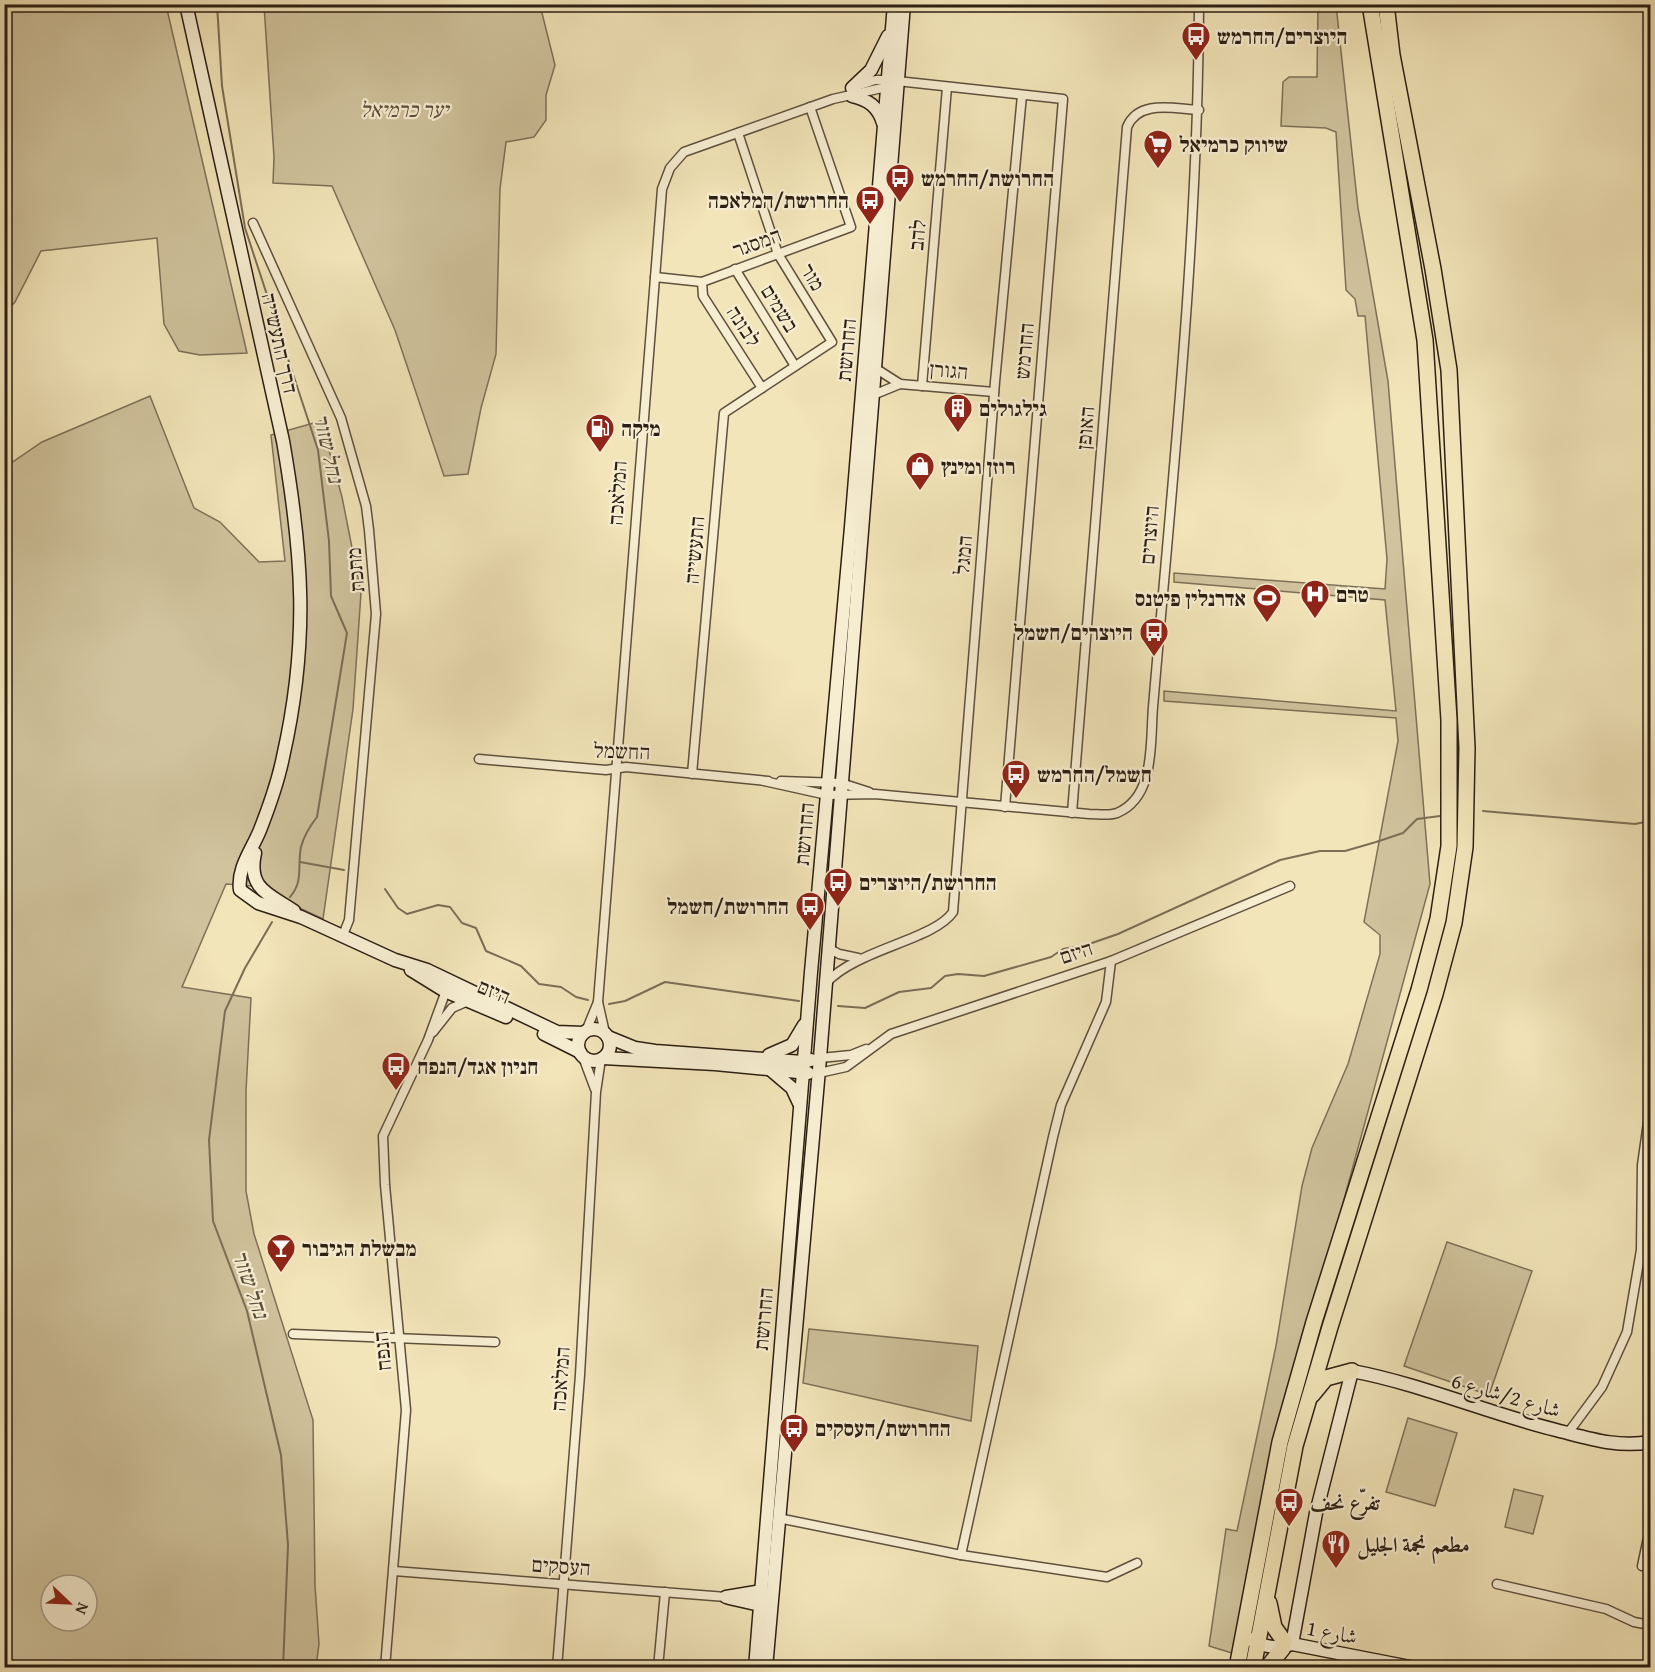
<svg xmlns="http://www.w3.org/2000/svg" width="1655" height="1672" viewBox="0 0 1655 1672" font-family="'Gentium Book Plus',Amiri,'Frank Ruhl Libre',serif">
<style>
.green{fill:#d0c39d;stroke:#7e7158;stroke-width:1.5;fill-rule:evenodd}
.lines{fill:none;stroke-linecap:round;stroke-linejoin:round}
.stream{stroke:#7b6e55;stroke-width:2}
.street-casing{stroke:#5e503d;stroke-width:11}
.secondary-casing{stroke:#2c1f14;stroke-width:15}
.highway-casing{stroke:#2c1f14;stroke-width:18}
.street{stroke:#f7eed2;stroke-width:8}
.secondary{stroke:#f7eed2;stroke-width:12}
.highway{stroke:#f2e5b9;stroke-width:15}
.labels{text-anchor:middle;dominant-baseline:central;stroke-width:4.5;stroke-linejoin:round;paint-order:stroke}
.poi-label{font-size:21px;font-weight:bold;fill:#2c1f14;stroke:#f7eed2;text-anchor:start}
.park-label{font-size:21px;font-style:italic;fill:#5d503d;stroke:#f7eed2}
.street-label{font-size:21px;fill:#2c1f14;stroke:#f7eed2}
.water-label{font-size:22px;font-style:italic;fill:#5a4d3a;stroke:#f7eed2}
</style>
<rect width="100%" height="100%" fill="#f2e5b9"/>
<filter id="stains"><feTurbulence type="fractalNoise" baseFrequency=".00333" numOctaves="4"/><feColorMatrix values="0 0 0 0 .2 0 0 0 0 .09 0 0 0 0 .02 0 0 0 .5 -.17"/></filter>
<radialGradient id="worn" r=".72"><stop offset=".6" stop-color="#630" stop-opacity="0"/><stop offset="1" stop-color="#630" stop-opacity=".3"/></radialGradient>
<g class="green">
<polygon points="5,4 166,5 247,353 200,355 179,351 164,324 157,238 41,251 15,302 5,313"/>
<polygon points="264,5 540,5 555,65 546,95 546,120 534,137 506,142 500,189 496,354 481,408 468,474 444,476 395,330 332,186 273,183 274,157"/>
<polygon points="1318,5 1336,5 1358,208 1388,381 1430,884 1322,1280 1235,1654 1209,1646 1226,1529 1237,1531 1276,1346 1302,1186 1312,1148 1348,1064 1380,954 1380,935 1364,922 1398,741 1396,718 1164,701 1164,691 1396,711 1385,600 1174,582 1174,573 1385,589 1387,559 1365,316 1358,316 1355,299 1346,290 1336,132 1326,128 1281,126 1283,82 1289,77 1317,77"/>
<path d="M150,396L194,508L220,522L259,562L285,561L271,435L321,421L342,497L361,593L353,709L323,919L252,886L226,884L182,987L251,998L246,1091V1191L254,1234L313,1420L315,1585L319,1644L316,1667H5L4,468L42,442ZM51,1585H87V1621H51Z"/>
<polygon points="1447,1242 1532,1271 1489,1395 1404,1366"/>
<polygon points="809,1329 978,1346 971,1421 803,1383"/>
<polygon points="1408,1418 1457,1433 1435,1506 1386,1492"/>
<polygon points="1514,1489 1543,1496 1533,1534 1505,1527"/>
</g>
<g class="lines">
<g class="stream">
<path d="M217,4L222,86L245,228L318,450L329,541L331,596L347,633L317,817C310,826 304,835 301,847C297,866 304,881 290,897"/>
<polyline points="1483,811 1635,824 1650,821"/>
<polyline points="300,862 344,870"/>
<polyline points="385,889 398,908 407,914 438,905 450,907 462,923 476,928 486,951 521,966 539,984 561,987 576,997 588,1000"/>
<polyline points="272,922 245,968 225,1011 209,1140 213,1221 247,1311 281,1455 288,1545 283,1668"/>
<polyline points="609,1004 625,1001 665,982 799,1001"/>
<polyline points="838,1006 865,1008 899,992 931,988 945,976 958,974 984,976 1051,957 1063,949 1089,944 1118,934 1280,860 1320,851 1345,851 1376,842 1403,833 1417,819 1440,816"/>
</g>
<g class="street-casing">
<g id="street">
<polyline points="857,86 875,80 888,80 1063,99 1005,807"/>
<polyline points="253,223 341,418 366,506 369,530 376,614 349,920 343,935"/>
<polyline points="735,269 795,366"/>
<polyline points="655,277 702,282 851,227 810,107"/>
<polyline points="702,282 703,296 762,388"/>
<polyline points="875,368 900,384 994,392"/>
<polyline points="922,386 947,87"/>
<polyline points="873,395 900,384"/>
<polyline points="479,759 606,770 626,767 768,781"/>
<polyline points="692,774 724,413 832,342 778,254 738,133"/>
<path d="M764,781L827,795L875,794L1089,814C1098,814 1109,816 1117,813C1156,797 1150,741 1153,707C1173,473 1198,239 1199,4"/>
<polyline points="781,781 841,783 869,792"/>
<path d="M1072,813L1127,127C1139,99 1174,109 1199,110"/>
<polyline points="828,948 839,954 858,958"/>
<path d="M826,983C857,949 934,940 953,912L995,382L1022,95"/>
<polyline points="598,1002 605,1033"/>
<polyline points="586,1031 598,1002 662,189 670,168 684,152 833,99 891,86"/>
<polyline points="433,1032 452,1008 468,1001"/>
<polyline points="583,1057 595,1089"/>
<polyline points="820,1058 851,1055 866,1049"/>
<polyline points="819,1073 846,1067 891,1034 1111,961 1290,886"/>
<polyline points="293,1334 495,1342"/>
<polyline points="1568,1433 1602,1387 1627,1332 1641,1250 1642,1165 1650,1108"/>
<polyline points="778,1518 961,1555 1053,1137 1061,1105 1106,1002 1111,961"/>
<polyline points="961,1555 1107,1577 1137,1563"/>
<polyline points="1642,1566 1650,1528"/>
<polyline points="394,1571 726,1597"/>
<polyline points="1497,1584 1606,1609 1634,1622 1650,1625"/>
<polyline points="385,1668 406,1410 385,1185 383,1136 428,1040 447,988"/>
<polyline points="557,1668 580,1375 596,1092 601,1059"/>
<polyline points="658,1668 665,1592"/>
</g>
</g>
<g class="secondary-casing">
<g id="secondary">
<path d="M186,4L283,441C303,556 309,642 283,757C278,782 269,807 260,830C252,850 237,868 240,890L258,903L301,917L395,960L427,970L557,1032L583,1033"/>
<polyline points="852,88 871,70 888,36"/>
<path d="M852,96C868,100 878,106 883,123"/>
<path d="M255,853C247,889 269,894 294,911"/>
<polyline points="411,970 445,991 506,1017"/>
<circle cx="594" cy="1045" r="16"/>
<polyline points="544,1034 580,1052"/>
<polyline points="608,1037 635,1048 655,1051 803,1062 811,1060"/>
<polyline points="769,1055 792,1045 804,1025"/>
<polyline points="603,1058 715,1064 808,1073"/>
<polyline points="772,1071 792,1088 799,1103"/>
<polyline points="726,1597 762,1591 766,1596"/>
<polyline points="729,1598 760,1605 768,1602"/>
<path d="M1250,1639C1264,1647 1277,1650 1292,1644L1415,1668"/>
<path d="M1292,1644L1316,1513L1352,1371C1421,1384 1487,1413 1556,1430C1588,1438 1617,1448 1650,1442"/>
<polyline points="755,1668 811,972 851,527 894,4"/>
<polyline points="766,1668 820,1058 904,4"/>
</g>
</g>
<g class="highway-casing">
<g id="highway">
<polyline points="1312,1395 1326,1378 1352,1371"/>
<polyline points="1269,1603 1274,1627 1284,1641"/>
<polyline points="1237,1668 1280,1442 1314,1322 1419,990 1438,919 1449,846 1449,720 1425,340 1370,4"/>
<polyline points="1253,1668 1295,1446 1330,1327 1435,994 1454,923 1465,847 1467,748 1449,370 1433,269 1392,55 1386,4"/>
<polyline points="1267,1668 1283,1648"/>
</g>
</g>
<use href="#street" class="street"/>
<use href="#secondary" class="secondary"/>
<use href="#highway" class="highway"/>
</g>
<defs>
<g id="bus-pin" transform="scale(1.5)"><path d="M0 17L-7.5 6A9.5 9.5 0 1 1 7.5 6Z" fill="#8f2418" stroke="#f7eed2"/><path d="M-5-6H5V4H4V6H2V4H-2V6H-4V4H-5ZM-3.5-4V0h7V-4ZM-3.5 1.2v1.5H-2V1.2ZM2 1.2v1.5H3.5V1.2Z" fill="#fff"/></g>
<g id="supermarket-pin" transform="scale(1.5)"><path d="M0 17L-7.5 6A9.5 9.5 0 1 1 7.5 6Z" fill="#8f2418" stroke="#f7eed2"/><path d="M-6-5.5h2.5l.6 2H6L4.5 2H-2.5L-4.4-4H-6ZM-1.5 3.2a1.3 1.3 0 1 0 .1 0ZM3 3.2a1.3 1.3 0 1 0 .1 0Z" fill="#fff"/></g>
<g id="building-pin" transform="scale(1.5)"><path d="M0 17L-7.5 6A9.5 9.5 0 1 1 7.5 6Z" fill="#8f2418" stroke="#f7eed2"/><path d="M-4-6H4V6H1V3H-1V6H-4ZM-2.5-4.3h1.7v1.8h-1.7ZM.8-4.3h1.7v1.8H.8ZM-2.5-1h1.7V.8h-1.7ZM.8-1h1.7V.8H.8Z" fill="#fff"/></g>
<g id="fuel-pin" transform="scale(1.5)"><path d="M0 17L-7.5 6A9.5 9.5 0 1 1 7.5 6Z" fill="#8f2418" stroke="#f7eed2"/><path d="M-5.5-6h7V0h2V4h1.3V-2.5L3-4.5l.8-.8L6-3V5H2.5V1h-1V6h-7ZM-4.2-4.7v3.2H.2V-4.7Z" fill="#fff"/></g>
<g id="shop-pin" transform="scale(1.5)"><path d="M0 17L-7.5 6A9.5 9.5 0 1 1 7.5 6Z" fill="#8f2418" stroke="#f7eed2"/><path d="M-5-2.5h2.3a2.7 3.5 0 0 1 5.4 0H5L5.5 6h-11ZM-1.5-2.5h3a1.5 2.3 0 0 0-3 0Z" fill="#fff"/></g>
<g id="hospital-pin" transform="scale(1.5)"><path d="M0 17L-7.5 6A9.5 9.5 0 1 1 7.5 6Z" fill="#8f2418" stroke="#f7eed2"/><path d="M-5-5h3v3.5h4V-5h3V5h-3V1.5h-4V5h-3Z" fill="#fff"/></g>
<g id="stadium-pin" transform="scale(1.5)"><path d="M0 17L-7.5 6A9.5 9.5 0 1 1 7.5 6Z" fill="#8f2418" stroke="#f7eed2"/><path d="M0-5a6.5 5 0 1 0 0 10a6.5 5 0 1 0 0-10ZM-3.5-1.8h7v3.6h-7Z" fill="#fff"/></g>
<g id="bar-pin" transform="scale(1.5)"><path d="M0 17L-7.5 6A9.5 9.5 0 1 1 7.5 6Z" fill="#8f2418" stroke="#f7eed2"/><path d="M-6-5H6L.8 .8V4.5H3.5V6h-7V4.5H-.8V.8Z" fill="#fff"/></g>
<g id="restaurant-pin" transform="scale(1.5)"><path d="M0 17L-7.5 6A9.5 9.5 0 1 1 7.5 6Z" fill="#8f2418" stroke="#f7eed2"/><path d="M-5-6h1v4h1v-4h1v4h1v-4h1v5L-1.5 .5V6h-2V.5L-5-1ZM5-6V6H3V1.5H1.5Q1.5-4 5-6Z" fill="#fff"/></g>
</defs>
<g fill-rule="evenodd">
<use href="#bus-pin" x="1196" y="36"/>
<use href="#supermarket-pin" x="1158" y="144"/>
<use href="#bus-pin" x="900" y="178"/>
<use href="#bus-pin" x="870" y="200"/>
<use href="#building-pin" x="958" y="408"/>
<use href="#fuel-pin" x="600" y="428"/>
<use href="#shop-pin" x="920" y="466"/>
<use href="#hospital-pin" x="1315" y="594"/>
<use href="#stadium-pin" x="1267" y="598"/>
<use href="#bus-pin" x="1154" y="632"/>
<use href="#bus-pin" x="1016" y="774"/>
<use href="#bus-pin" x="838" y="882"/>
<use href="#bus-pin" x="810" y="906"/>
<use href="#bus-pin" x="396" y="1066"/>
<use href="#bar-pin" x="281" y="1248"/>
<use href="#bus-pin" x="794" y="1428"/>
<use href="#bus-pin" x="1289" y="1502"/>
<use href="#restaurant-pin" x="1336" y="1544"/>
</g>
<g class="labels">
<g class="poi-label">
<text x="1217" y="36">היוצרים/החרמש</text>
<text x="1179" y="144">שיווק כרמיאל</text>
<text x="921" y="178">החרושת/החרמש</text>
<text x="849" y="200" text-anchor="end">החרושת/המלאכה</text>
<text x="979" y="408">גילגולים</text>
<text x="621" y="428">מיקה</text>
<text x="941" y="466">רוזן ומינץ</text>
<text x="1336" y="594">טרם</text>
<text x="1246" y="598" text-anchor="end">אדרנלין פיטנס</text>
<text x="1133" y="632" text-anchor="end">היוצרים/חשמל</text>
<text x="1037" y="774">חשמל/החרמש</text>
<text x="859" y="882">החרושת/היוצרים</text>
<text x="789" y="906" text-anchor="end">החרושת/חשמל</text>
<text x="417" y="1066">חניון אגד/הנפח</text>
<text x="302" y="1248">מבשלת הגיבור</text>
<text x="815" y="1428">החרושת/העסקים</text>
<text x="1310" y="1502">تفرّع نحف</text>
<text x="1357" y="1544">مطعم نجمة الجليل</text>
</g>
<g class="park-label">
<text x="404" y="109">יער כרמיאל</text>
</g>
<g class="street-label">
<text transform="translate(917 235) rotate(-85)">להב</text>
<text transform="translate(757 242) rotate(-20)">המסגר</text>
<text transform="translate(813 277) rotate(59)">מור</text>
<text transform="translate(780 308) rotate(58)">בשמים</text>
<text transform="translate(744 326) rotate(57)">לבונה</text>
<text transform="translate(280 343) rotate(77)">דרך התעשייה</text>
<text transform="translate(846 350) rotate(-85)">החרושת</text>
<text transform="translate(1024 351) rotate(-85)">החרמש</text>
<text transform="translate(949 370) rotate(5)">הגורן</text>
<text transform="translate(1085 428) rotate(-85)">האופן</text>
<text transform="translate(617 493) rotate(-86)">המלאכה</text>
<text transform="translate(1149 535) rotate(-85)">היוצרים</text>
<text transform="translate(694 550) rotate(-85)">התעשייה</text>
<text transform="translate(963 555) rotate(-85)">המגל</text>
<text transform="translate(355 570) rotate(-95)">מתכת</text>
<text transform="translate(622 751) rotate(2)">החשמל</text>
<text transform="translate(804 834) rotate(-85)">החרושת</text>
<text transform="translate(1076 952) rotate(-18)">היזם</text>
<text transform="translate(494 991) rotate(23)">היזם</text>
<text transform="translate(763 1319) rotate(-85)">החרושת</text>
<text transform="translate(382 1351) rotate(-96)">הנפח</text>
<text transform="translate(560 1379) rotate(-86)">המלאכה</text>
<text transform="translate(1506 1395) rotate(16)">شارع 2/شارع 6</text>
<text transform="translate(561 1566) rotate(4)">העסקים</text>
<text transform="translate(1332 1632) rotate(11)">شارع 1</text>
</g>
<g class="water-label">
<text transform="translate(329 448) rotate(77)">נחל שזור</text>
<text transform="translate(251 1284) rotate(71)">נחל שזור</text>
</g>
</g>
<rect width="1655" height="1672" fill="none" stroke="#f2e5b9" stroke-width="24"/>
<rect x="6" y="6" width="1643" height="1660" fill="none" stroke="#2c1f14" stroke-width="3"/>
<rect x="12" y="12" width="1631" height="1648" fill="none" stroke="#2c1f14" stroke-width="1.5"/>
<g transform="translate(69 1603) rotate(113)"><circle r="28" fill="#f7eed2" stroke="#a69b86" stroke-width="1.5"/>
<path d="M0-4.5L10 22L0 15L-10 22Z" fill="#8f2418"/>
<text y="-9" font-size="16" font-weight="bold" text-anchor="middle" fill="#2c1f14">N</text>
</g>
<rect width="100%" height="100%" filter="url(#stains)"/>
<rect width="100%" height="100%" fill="url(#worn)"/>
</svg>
